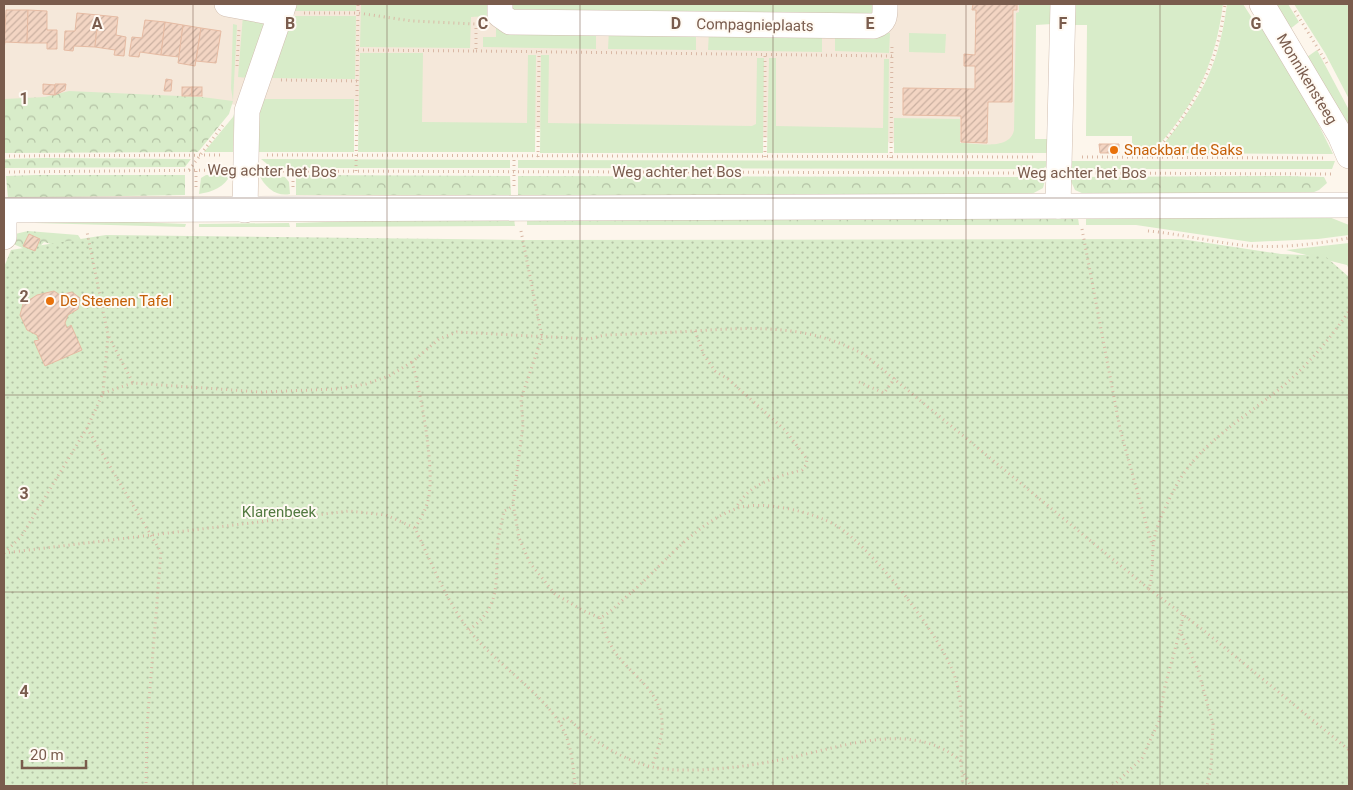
<svg xmlns="http://www.w3.org/2000/svg" width="1353" height="790" viewBox="0 0 1353 790" font-family="Roboto,sans-serif">
<style>
.residential{fill:#f5e8da}
.green{fill:#d8ecc9}
.forest{fill:url(#forest-crowns)}
.park{fill:url(#park-dots)}
.building{fill:url(#building-hatch);stroke:#e6bba3}
.lines{fill:none;stroke-linecap:round;stroke-linejoin:round}
.street-casing{stroke:#d1beb0;stroke-width:26}
.path{stroke:#d9b8a5;stroke-width:3;stroke-dasharray:1 4;stroke-linecap:butt}
.street{stroke:#fff;stroke-width:25}
.grid{fill:none;stroke:#7a5c4d;stroke-width:1;stroke-opacity:0.55}
.food-dot{fill:#e8710a;stroke:#fffaf3;stroke-width:2}
.labels{text-anchor:middle;dominant-baseline:central;stroke-width:4;stroke-linejoin:round;paint-order:stroke}
.street-label{font-size:15px;fill:#7a5c4d;stroke:#fffaf3}
.food-label{font-size:15px;fill:#c56008;stroke:#fffaf3;text-anchor:start}
.park-label{font-size:15px;fill:#537a41;stroke:#fffaf3}
.grid-label{font-size:16px;text-anchor:middle;font-weight:bold;fill:#7a5c4d;stroke:#fffaf3;stroke-width:4;stroke-linejoin:round;paint-order:stroke}
</style>
<defs>
<pattern id="forest-crowns" width="20" height="18" patternUnits="userSpaceOnUse" patternTransform="scale(1.25)"><rect width="20" height="18" fill="#d8ecc9"/><path d="M2 6a3 3 0 1 1 6 0M12 15a3 3 0 1 1 6 0" fill="none" stroke="#b4c2a5"/></pattern>
<pattern id="park-dots" width="8" height="8" patternUnits="userSpaceOnUse" patternTransform="scale(1.25)"><rect width="8" height="8" fill="#d8ecc9"/><path d="M2 2h.1M6 6h.1" fill="none" stroke="#b4c2a5" stroke-width="1.8" stroke-linecap="round"/></pattern>
<pattern id="building-hatch" width="6" height="6" patternUnits="userSpaceOnUse" patternTransform="scale(1.25)"><rect width="6" height="6" fill="#f3d5c3"/><path d="M-1 1l2-2M0 6l6-6M5 7l2-2" fill="none" stroke="#cab0a1"/></pattern>
</defs>
<rect width="100%" height="100%" fill="#fdf6ec"/>
<polygon class="residential" points="4,4 1022,4 1019,147 345,122 211,101 4,104"/>
<g class="green">
<polygon points="293,4 356,4 356,11 291,11"/>
<polygon points="361,4 488,4 488,16 471,17 470,48 360,47"/>
<polygon points="511,4 874,4 874,20 511,15"/>
<path d="M1019,4H1051L1052,24L1036,25L1035,139H1049L1048,153H894V118L960,119V143C977,143 1010,151 1014,130L1016,13L1019,12Z"/>
<path d="M1075,4H1223C1215,67 1194,107 1151,154H1132V136H1086L1087,25H1071Z"/>
<path d="M1227,4H1243L1252,18L1257,15L1298,83L1333,154L1156,153C1199,102 1218,71 1227,4Z"/>
<polygon points="1274,4 1288,4 1299,22 1290,29"/>
<polygon points="1294,4 1349,4 1349,99 1325,53"/>
<polygon points="243,15 266,22 248,78 238,77"/>
<polygon points="289,16 356,16 355,79 266,78"/>
<polygon points="233,24 237,25 233,101 231,88"/>
<polygon points="496,28 596,29 596,49 483,47 483,37 496,37"/>
<polygon points="609,29 696,30 696,50 608,49"/>
<polygon points="709,31 822,32 822,52 708,50"/>
<polygon points="835,32 890,33 889,53 835,51"/>
<polygon points="909,33 946,34 945,53 909,52"/>
<polygon points="1317,50 1349,110 1349,127 1307,57"/>
<polygon points="360,53 423,53 422,122 527,123 528,55 536,55 535,152 358,152"/>
<polygon points="541,55 549,55 548,123 752,126 756,124 757,58 764,58 763,153 540,153"/>
<polygon points="769,58 776,58 776,126 883,128 884,59 889,59 888,153 767,153"/>
<polygon points="265,99 354,99 354,152 258,152 259,102"/>
<polygon points="239,101 234,125 233,152 204,152 233,117"/>
<polygon points="261,159 510,160 510,168 272,168"/>
<polygon points="518,160 1047,161 1047,166 1042,169 518,168"/>
<polygon points="1070,161 1335,161 1332,169 1069,169"/>
<polygon points="1329,217 1349,225 1349,235 1318,239 1251,242 1136,225 1086,225 1086,218"/>
<polygon points="1349,243 1349,269 1347,265 1286,250"/>
</g>
<g class="forest">
<polygon points="69,91 202,97 233,101 229,114 198,152 4,153 4,99 45,97"/>
<polygon points="45,158 191,159 185,167 5,168 5,159"/>
<polygon points="36,175 185,175 185,195 8,198 6,176"/>
<path d="M206,175H230C225,187 212,192 199,194L201,178Z"/>
<path d="M259,175L285,177L289,182L290,194C276,197 265,187 259,175Z"/>
<polygon points="296,175 510,176 511,195 296,195"/>
<polygon points="518,176 1046,177 1043,188 1030,195 518,195"/>
<polygon points="1286,176 1324,177 1327,183 1319,190 1307,195 1084,194 1075,190 1069,177"/>
<polygon points="527,218 1078,218 1079,225 527,225"/>
<polygon points="414,219 514,219 515,226 296,227 296,223"/>
<polygon points="85,220 186,224 185,227 35,223 35,221"/>
<polygon points="289,223 290,227 199,227 199,224"/>
<polygon points="28,231 78,235 82,241 64,248 44,242 34,253 11,243 15,234"/>
</g>
<polygon class="park" points="106,235 521,240 1181,239 1281,254 1325,256 1349,277 1349,786 4,786 4,267 11,250"/>
<g class="building">
<polygon points="973,4 1017,4 1017,10 1013,10 1012,102 988,102 987,143 961,142 961,116 903,115 903,88 975,89 975,66 964,66 964,54 975,55 976,10 972,10"/>
<polygon points="6,10 28,10 27,43 5,42 4,49"/>
<polygon points="28,10 47,11 47,30 57,30 57,49 47,49 47,43 27,43"/>
<polygon points="77,13 98,15 95,47 74,46 73,51 64,50 65,31 75,31"/>
<polygon points="98,15 118,17 116,35 126,37 124,56 114,55 115,50 95,47"/>
<polygon points="145,20 165,22 161,55 140,52 139,57 129,56 132,37 142,38"/>
<polygon points="165,22 183,25 179,57 161,55"/>
<polygon points="183,25 201,28 195,66 178,63"/>
<polygon points="201,28 221,31 216,63 196,61"/>
<polygon points="166,79 172,80 171,91 164,91"/>
<polygon points="43,84 55,85 55,95 43,94"/>
<polygon points="55,84 66,84 65,90 55,95"/>
<rect x="182" y="87" width="10" height="9"/>
<rect x="192" y="87" width="10" height="9"/>
<polygon points="1099,144 1119,144 1119,153 1100,153"/>
<polygon points="29,234 40,239 35,251 23,246"/>
<polygon points="54,291 60,295 72,292 80,298 78,309 68,315 65,323 67,328 71,325 82,350 45,366 34,341 39,340 37,335 27,330 20,315 23,304 37,295"/>
</g>
<g class="lines">
<g class="street-casing">
<g id="street">
<polyline points="227,4 281,14"/>
<path d="M500,4V15L510,22L874,26C886,22 885,15 885,4"/>
<polyline points="1262,4 1340,135 1349,156"/>
<polyline points="1058,206 1063,4"/>
<polyline points="4,210 1349,205"/>
<polyline points="245,210 247,111 284,4"/>
<polyline points="4,237 4,210"/>
</g>
</g>
<g class="path">
<polyline points="1295,11 1328,65"/>
<polyline points="304,13 358,13 412,21 476,24"/>
<polyline points="358,50 476,51 476,24"/>
<polyline points="476,51 892,56"/>
<polyline points="237,66 239,29"/>
<polyline points="281,80 357,81"/>
<polyline points="267,155 1036,157"/>
<polyline points="4,156 224,155"/>
<path d="M1150,156C1161,147 1171,133 1180,121C1207,82 1219,51 1225,4"/>
<polyline points="538,157 539,51"/>
<polyline points="765,157 765,54"/>
<polyline points="1082,157 1326,158"/>
<polyline points="891,158 892,43"/>
<polyline points="189,170 223,125"/>
<polyline points="268,171 1036,173"/>
<polyline points="293,171 293,188"/>
<polyline points="356,171 358,4"/>
<polyline points="4,172 224,170"/>
<polyline points="1080,173 1334,174"/>
<polyline points="514,186 514,156"/>
<polyline points="196,187 196,170"/>
<polyline points="1082,229 1120,429 1152,545"/>
<path d="M521,231L542,337L521,399L523,425L513,503L519,538L530,563L555,594L584,611L600,618C610,613 618,604 626,597C662,567 691,526 735,509C761,499 814,512 837,526C873,549 942,637 955,677C964,704 961,732 961,760C961,769 963,777 962,786"/>
<path d="M1148,231C1182,234 1216,243 1250,246C1283,248 1317,244 1349,238"/>
<path d="M695,331L704,355L715,371L728,379L785,430L807,459L806,465L802,470C776,477 749,483 736,508"/>
<polyline points="109,337 133,383"/>
<polyline points="859,382 884,393 895,378"/>
<polyline points="103,393 133,383 261,392 336,389 366,384 389,376 412,362"/>
<polyline points="87,428 161,552 147,726 146,786"/>
<path d="M415,528C421,518 427,508 429,496C434,463 421,394 412,362L439,339L457,332L589,339L605,335C634,334 663,333 693,331C756,327 808,324 865,355L1149,589C1153,575 1152,563 1153,548C1154,529 1166,505 1175,488C1198,442 1253,413 1290,380C1313,359 1332,336 1349,311"/>
<path d="M4,553L349,511L386,515L415,528C431,562 445,598 468,629C494,663 547,695 564,731C572,748 573,767 575,786"/>
<polyline points="4,553 21,537 87,428 103,393 108,335 87,232"/>
<polyline points="1149,589 1202,629 1349,750"/>
<polyline points="1183,615 1180,631 1198,670 1213,724 1211,768 1207,786"/>
<path d="M600,618C604,631 609,645 618,656C634,677 661,692 662,722C663,737 657,752 652,767"/>
<path d="M469,630C504,604 494,580 498,542C499,532 502,521 504,511L514,506"/>
<path d="M559,722L567,717C588,739 623,760 652,767C690,775 755,766 793,757C846,746 913,720 961,761"/>
<polyline points="964,774 971,786"/>
<polyline points="1113,786 1142,758 1159,721 1165,686 1180,631"/>
</g>
<use href="#street" class="street"/>
</g>
<path class="grid" d="M193,4V786M387,4V786M580,4V786M773,4V786M966,4V786M1160,4V786M4,198H1349M4,395H1349M4,592H1349"/>
<g class="food-dot">
<circle cx="1114" cy="150" r="5"/>
<circle cx="50" cy="301" r="5"/>
</g>
<g class="labels">
<g class="street-label">
<text transform="translate(755 25) rotate(1)">Compagnieplaats</text>
<text transform="translate(1307 79) rotate(59)">Monnikensteeg</text>
<text transform="translate(272 171) rotate(1)">Weg achter het Bos</text>
<text x="677" y="172">Weg achter het Bos</text>
<text x="1082" y="173">Weg achter het Bos</text>
</g>
<g class="food-label">
<text x="1124" y="150">Snackbar de Saks</text>
<text x="60" y="301">De Steenen Tafel</text>
</g>
<g class="park-label">
<text x="279" y="512">Klarenbeek</text>
</g>
</g>
<g class="grid-label">
<text x="97" y="29">A</text>
<text x="290" y="29">B</text>
<text x="483" y="29">C</text>
<text x="676" y="29">D</text>
<text x="870" y="29">E</text>
<text x="1063" y="29">F</text>
<text x="1256" y="29">G</text>
<text x="24" y="104">1</text>
<text x="24" y="302">2</text>
<text x="24" y="499">3</text>
<text x="24" y="697">4</text>
</g>
<rect width="1353" height="790" fill="none" stroke="#7a5c4d" stroke-width="10"/>
<path d="M22 760v8h64v-8" fill="none" stroke="#7a5c4d" stroke-width="2.5"/>
<text x="30" y="760" font-size="15" fill="#7a5c4d" stroke="#fffaf3" stroke-width="4" paint-order="stroke">20 m</text>
</svg>
